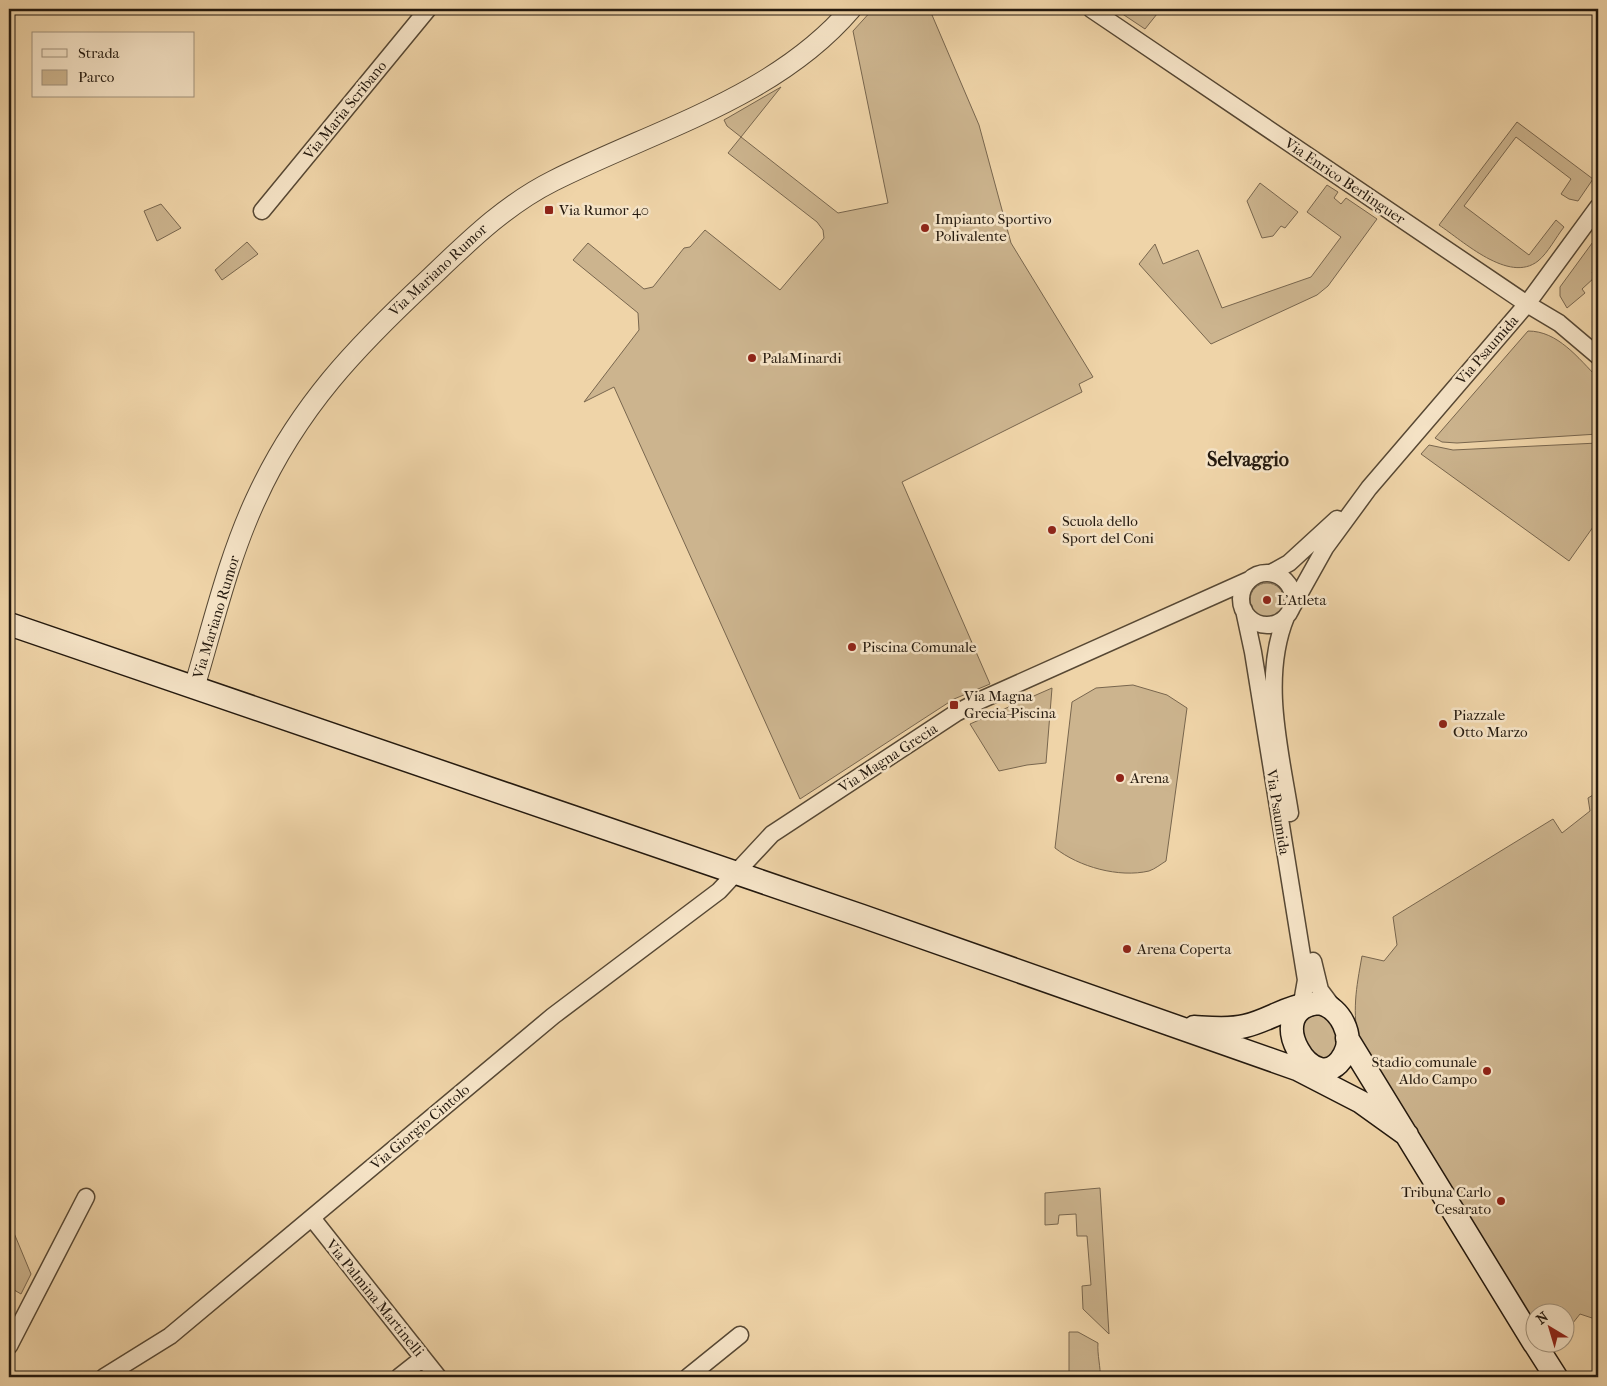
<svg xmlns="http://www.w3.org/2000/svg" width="1607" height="1386" font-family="'IM FELL French Canon',serif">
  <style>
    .green { fill: #ccb48e; stroke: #78664e }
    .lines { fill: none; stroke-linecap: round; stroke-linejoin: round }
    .minor-casing { stroke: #574834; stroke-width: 19 }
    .tertiary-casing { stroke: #574834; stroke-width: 22 }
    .secondary-casing { stroke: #24190e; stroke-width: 25 }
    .minor { stroke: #f5e3c6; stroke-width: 16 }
    .tertiary { stroke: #f5e3c6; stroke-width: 20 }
    .secondary { stroke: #f5e3c6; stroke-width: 22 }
    .poi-dot { fill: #8f2418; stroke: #f5e3c6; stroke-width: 2 }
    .labels { text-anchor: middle; stroke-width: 5; stroke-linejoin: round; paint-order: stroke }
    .street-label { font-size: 15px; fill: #24190e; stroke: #f5e3c6 }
    .poi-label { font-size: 15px; fill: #24190e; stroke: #f5e3c6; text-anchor: start }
    .district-label { font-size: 20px; font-weight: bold; fill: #24190e; stroke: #f5e3c6 }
  </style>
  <rect width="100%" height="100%" fill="#efd4a8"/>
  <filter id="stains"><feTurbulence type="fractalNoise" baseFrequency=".004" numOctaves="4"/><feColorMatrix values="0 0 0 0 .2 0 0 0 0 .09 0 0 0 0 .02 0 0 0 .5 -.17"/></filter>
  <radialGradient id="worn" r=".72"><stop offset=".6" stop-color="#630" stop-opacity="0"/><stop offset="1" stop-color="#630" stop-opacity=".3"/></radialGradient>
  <path class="green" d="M 873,9 L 928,9 L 932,15 L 979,125 L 1011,243 L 1093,377 L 1079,384 L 1082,392 L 902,482 L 990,684 L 954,699 L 800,799 L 614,387 L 584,402 L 639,330 L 638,313 L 573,260 L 588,243 L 644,289 L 653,287 L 684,248 L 690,247 L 705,230 L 780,290 L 824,238 L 823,230 L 817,222 L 728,153 L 741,137 L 727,126 L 724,120 L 781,87 L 741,137 L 838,213 L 888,203 L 853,31 Z
    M 1115,9 L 1161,9 L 1145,29 Z
    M 1517,122 L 1593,179 L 1578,201 L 1569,199 L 1561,194 L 1571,179 L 1516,137 L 1464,206 L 1529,255 L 1556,220 L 1564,227 C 1556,237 1548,253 1538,261 C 1509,284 1463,241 1439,225 Z
    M 1260,183 L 1298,212 L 1285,228 L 1281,226 L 1273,236 L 1262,238 L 1247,201 Z
    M 1327,185 L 1338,192 L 1334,198 L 1341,204 L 1346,198 L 1377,219 L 1328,286 L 1317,295 L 1211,344 L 1139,264 L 1155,244 L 1163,264 L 1198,250 L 1222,308 L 1311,277 L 1341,237 L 1307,212 Z
    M 161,204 L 181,228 L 157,241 L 144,211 Z
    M 1598,235 L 1598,267 L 1592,272 L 1595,277 L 1582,289 L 1585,293 L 1567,308 L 1560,296 L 1560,287 Z
    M 247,242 L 258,254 L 222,280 L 215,270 Z
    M 1528,331 C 1558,331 1578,358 1598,378 L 1598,434 L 1457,443 L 1442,442 L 1435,438 Z
    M 1598,443 L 1598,520 L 1569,561 L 1421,454 L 1429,445 L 1453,450 Z
    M1250 600a17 17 0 1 1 34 0a17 17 0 1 1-34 0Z
    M 1133,685 L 1167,695 L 1187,708 L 1166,861 C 1161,864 1155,869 1149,871 C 1119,878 1079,867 1055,848 L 1072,702 L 1096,688 Z
    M 1052,688 L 1046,763 L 1027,765 L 999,771 L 970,724 Z
    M 1598,792 L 1598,1320 L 1580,1314 L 1565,1333 L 1564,1314 L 1534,1314 L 1534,1325 L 1359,1044 C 1352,1011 1356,989 1362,956 L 1384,961 L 1397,945 L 1393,917 L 1553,819 L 1562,833 L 1590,811 L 1588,798 Z
    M 1321,1012 L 1335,1029 L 1339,1045 L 1323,1062 C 1311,1051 1295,1037 1303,1019 Z
    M 1100,1188 L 1109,1334 L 1083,1309 L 1082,1286 L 1091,1285 L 1087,1236 L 1077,1236 L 1076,1214 L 1059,1215 L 1058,1224 L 1045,1225 L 1045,1193 Z
    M 9,1221 L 31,1274 L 21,1294 L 9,1287 Z
    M 1069,1332 L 1078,1332 L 1098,1343 C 1097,1354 1101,1369 1100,1376 L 1069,1377 Z"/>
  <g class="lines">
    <defs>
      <path id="minor" d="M 1091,9 L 1527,304 L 1559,323 L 1598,356
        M 262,211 L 428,9
        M 1271,573 L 1289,563 L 1337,519
        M1241 599a26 26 0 1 1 52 0a26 26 0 1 1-52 0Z
        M 1292,607 L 1325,548 L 1369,488 L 1527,304 L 1598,207
        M 1244,610 L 1253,652 L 1306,980 L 1303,997 L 1298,1013
        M 1286,617 C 1261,678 1280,750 1290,813
        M 1313,961 L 1320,990 L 1335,1010
        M 312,1218 L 438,1377
        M 9,1346 L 86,1197
        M 104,1377 L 170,1336 L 553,1016 L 719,891 L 772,834 L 956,713 L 981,700 L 1249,580
        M 399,1377 L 423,1358
        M 688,1377 L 740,1335"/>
      <path id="tertiary" d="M 194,688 C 213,625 228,559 256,499 C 298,407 356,347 429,279 C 468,242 505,205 553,181 C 654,130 775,98 851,9"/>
      <path id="secondary" d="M 9,624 L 862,916 L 1297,1069 L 1361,1102 L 1407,1135
        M 1320,1003 C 1340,1008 1355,1036 1344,1055 C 1316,1106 1257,1007 1320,1003 Z
        M 1194,1027 C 1211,1028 1229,1030 1245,1026 C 1267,1021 1286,1007 1308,1004
        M 1347,1038 L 1534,1343
        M 1535,1344 L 1556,1377"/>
    </defs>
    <use href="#minor" class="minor-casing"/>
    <use href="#tertiary" class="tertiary-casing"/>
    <use href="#secondary" class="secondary-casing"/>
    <use href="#minor" class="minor"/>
    <use href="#tertiary" class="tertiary"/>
    <use href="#secondary" class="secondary"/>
  </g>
  <g class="poi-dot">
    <rect x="544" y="205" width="10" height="10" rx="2.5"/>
    <circle cx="925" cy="228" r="5"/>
    <circle cx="752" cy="358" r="5"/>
    <circle cx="1052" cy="530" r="5"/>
    <circle cx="1267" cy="600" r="5"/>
    <circle cx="852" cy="647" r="5"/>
    <rect x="949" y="700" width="10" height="10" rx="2.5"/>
    <circle cx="1443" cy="724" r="5"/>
    <circle cx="1120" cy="778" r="5"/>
    <circle cx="1127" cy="949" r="5"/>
    <circle cx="1487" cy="1071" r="5"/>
    <circle cx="1501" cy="1201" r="5"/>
  </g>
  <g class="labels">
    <g class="street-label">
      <text transform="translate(345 110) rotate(-51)" y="5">Via Maria Scribano</text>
      <text transform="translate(1345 181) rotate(34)" y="5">Via Enrico Berlinguer</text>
      <text transform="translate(438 270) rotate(-43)" y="5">Via Mariano Rumor</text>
      <text transform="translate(1487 350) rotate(-49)" y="5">Via Psaumida</text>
      <text transform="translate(216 617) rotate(-73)" y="5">Via Mariano Rumor</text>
      <text transform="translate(888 758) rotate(-33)" y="5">Via Magna Grecia</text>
      <text transform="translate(1278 812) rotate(81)" y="5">Via Psaumida</text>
      <text transform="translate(420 1127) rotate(-40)" y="5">Via Giorgio Cintolo</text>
      <text transform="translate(375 1298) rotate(51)" y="5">Via Palmina Martinelli</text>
    </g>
    <g class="poi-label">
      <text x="559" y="215">Via Rumor 40</text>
      <text x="935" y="224">Impianto Sportivo<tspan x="935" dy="17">Polivalente</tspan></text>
      <text x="762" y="363">PalaMinardi</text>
      <text x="1062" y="526">Scuola dello<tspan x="1062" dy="17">Sport del Coni</tspan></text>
      <text x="1277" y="605">L'Atleta</text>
      <text x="862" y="652">Piscina Comunale</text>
      <text x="964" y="701">Via Magna<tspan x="964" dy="17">Grecia-Piscina</tspan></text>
      <text x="1453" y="720">Piazzale<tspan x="1453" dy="17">Otto Marzo</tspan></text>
      <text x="1130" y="783">Arena</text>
      <text x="1137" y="954">Arena Coperta</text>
      <text x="1477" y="1067" text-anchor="end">Stadio comunale<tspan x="1477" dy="17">Aldo Campo</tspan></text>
      <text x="1491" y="1197" text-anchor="end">Tribuna Carlo<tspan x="1491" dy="17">Cesarato</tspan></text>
    </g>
    <g class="district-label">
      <text x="1248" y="466">Selvaggio</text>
    </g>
  </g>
  <rect width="1607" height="1386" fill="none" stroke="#efd4a8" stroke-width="30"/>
  <rect x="10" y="10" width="1587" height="1366" fill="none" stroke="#24190e" stroke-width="2.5"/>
  <rect x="15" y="15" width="1577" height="1356" fill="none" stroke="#24190e"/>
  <rect x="32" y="32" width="162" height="65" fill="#f5e3c6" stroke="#a1927c"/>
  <rect x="42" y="49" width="25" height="8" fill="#f5e3c6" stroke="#a1927c"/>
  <text x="78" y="58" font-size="15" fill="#24190e">Strada</text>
  <rect x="42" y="70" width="25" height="15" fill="#ccb48e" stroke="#a1927c"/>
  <text x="78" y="82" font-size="15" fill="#24190e">Parco</text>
  <g transform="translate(1550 1328) rotate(322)"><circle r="24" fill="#f5e3c6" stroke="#a1927c"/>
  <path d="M0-4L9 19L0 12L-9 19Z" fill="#8f2418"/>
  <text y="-8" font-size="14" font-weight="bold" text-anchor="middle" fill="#24190e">N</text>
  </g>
  <rect width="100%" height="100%" filter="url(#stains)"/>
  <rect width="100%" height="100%" fill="url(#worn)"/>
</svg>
